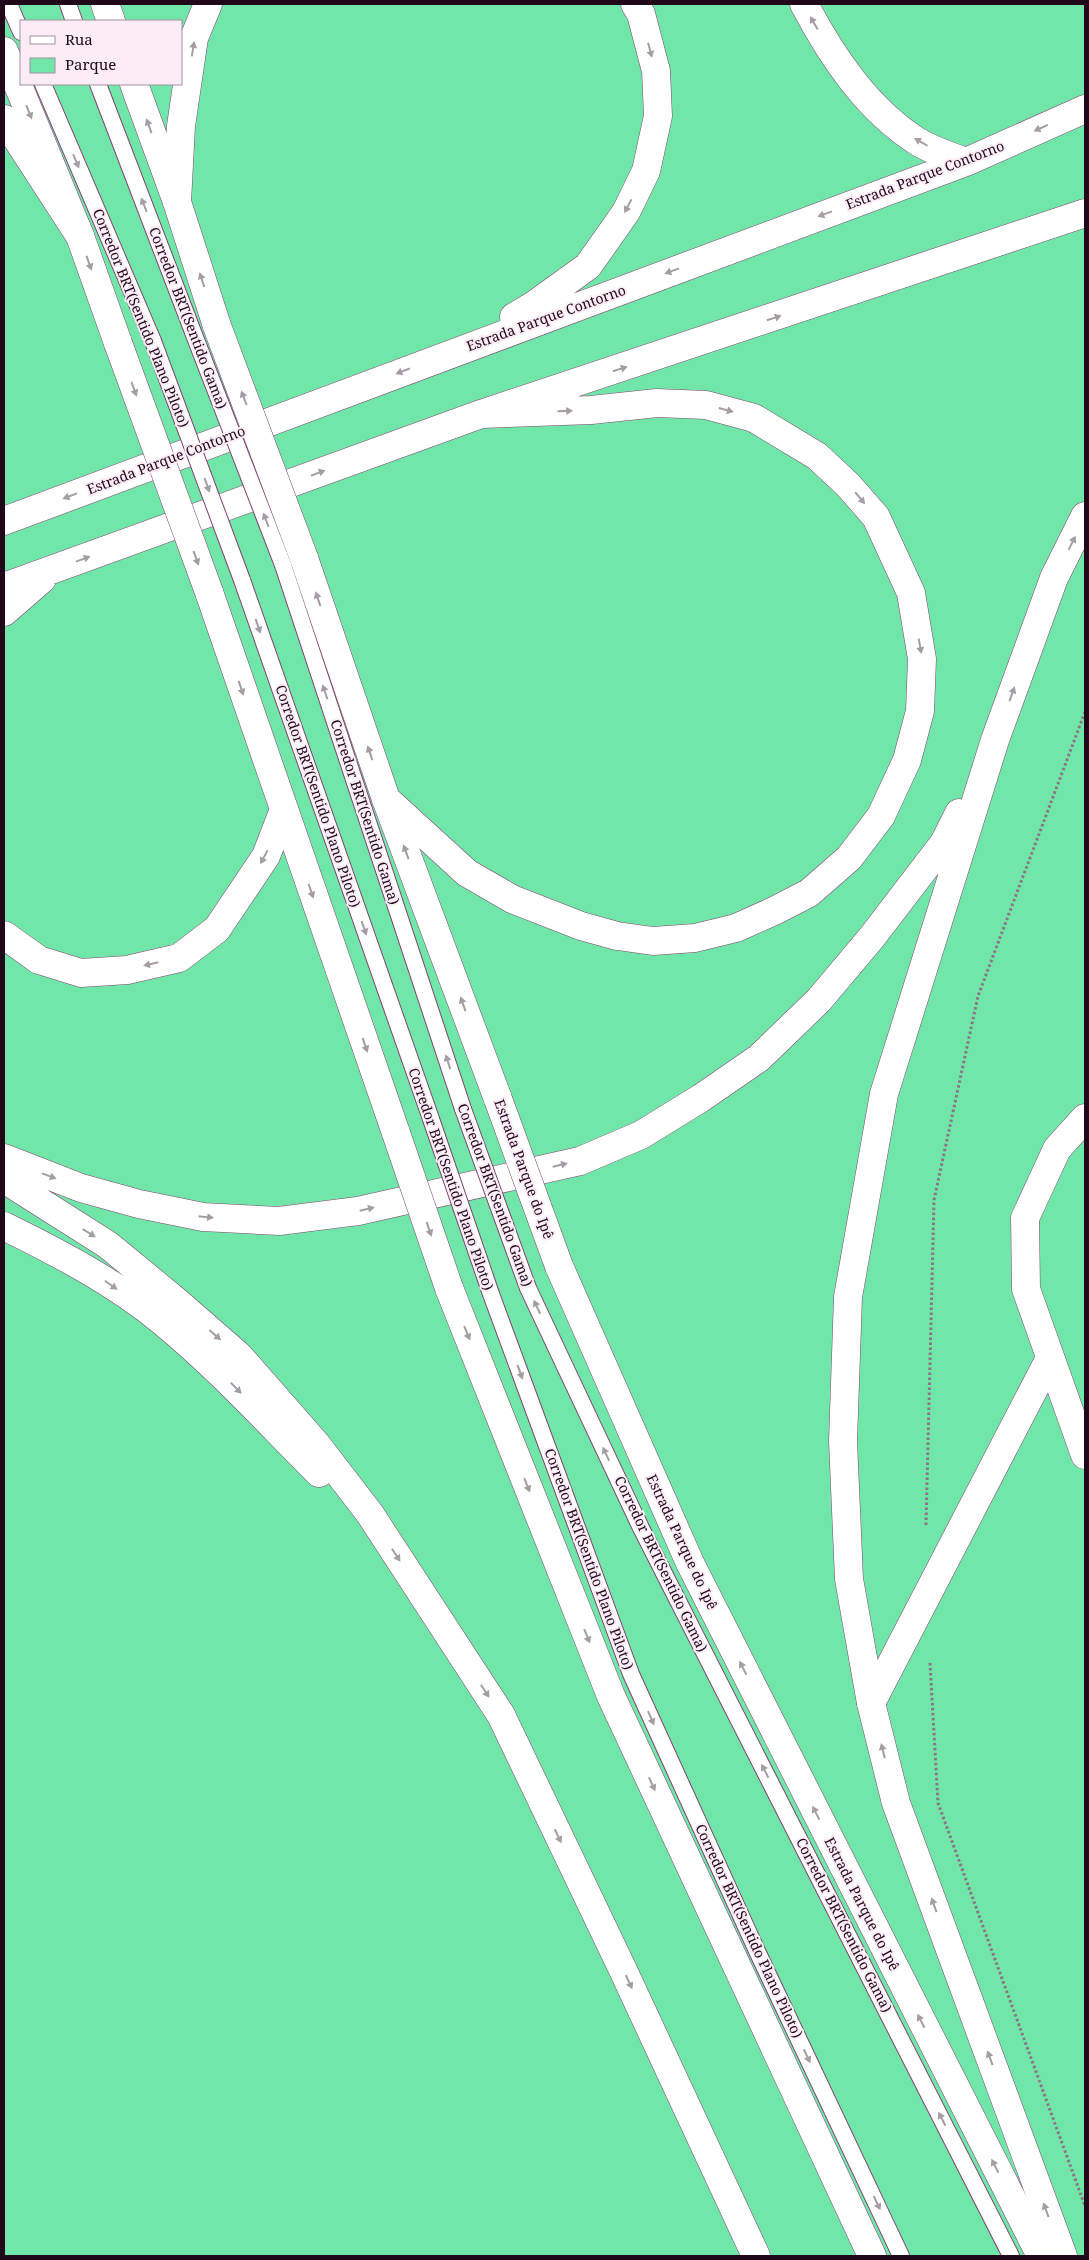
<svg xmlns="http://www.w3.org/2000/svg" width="1089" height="2260" font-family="'Noto Serif',serif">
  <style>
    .green { fill: #70e7a9; fill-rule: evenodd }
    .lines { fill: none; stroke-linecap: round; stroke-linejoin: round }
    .service-casing { stroke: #824270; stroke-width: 18 }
    .minor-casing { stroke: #824270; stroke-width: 29 }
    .primary-casing { stroke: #824270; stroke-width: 29 }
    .trunk-casing { stroke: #824270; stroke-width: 29 }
    .path { stroke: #8e7286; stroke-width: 3; stroke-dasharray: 2.5 2.5; stroke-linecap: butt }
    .service { stroke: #fff; stroke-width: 16 }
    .minor { stroke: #fff; stroke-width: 28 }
    .primary { stroke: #fff; stroke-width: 28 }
    .trunk { stroke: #fff; stroke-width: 28 }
    .service-bridge-casing { stroke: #824270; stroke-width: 18; stroke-linecap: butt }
    .primary-bridge-casing { stroke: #824270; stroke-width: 29; stroke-linecap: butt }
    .service-bridge { stroke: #fff; stroke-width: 16 }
    .primary-bridge { stroke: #fff; stroke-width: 28 }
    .oneway { fill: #a69ca3 }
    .labels { text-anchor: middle; stroke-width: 4; stroke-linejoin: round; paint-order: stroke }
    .street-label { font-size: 14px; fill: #20071a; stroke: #fbecf6 }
  </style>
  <rect width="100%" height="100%" fill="#f8daee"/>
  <path class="green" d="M 4,4 L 1085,4 L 1085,2256 L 4,2256 ZM 21,21 L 181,21 L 181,84 L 21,84 Z"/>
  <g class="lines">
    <defs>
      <path id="service" d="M 9,4 L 21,32
        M 68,4 L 74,21
        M 43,84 L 153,341
        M 98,84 L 193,332
        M 283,565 L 463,1109
        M 242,580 L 431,1119
        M 528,1288 L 641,1528 L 1011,2256
        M 491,1294 L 631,1674 L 757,1951 L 901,2256"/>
      <path id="minor" d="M 1085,1118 L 1057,1149 L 1025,1218 L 1026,1289 L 1085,1455
        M 871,1703 L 1050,1358"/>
      <path id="primary" d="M 105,4 L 111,21
        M 4,51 L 80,236 L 118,343
        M 134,84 L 177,202 L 217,326
        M 304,558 L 386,799 L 498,1099
        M 209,592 L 396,1133
        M 559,1266 L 690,1563 L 1041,2256
        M 449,1288 L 611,1696 L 872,2256"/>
      <path id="trunk" d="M 804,4 C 832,57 868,111 920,143 C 934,151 950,156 966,162
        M 4,119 L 80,236
        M 177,202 L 181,126 L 194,38 L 208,4
        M 514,317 L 534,305 L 588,266 L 626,212 L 646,171 L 658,116 L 656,71 L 641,14 L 635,4
        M 4,521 L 966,162 L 1085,109
        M 4,587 L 481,414 L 1085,213
        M 4,612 L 42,579
        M 386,799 L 467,873 L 512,899 L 581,926 L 617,936 L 653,941 L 695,938 L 736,928 L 774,911 L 809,893 L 849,858 L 881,816 L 907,760 L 920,711 L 922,659 L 911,593 L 876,517 L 848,485 L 817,456 L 754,418 L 706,405 L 657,403 L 591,410 L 481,414
        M 4,935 L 39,960 L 81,973 L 127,970 L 179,958 L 217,929 L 266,856 L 283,812
        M 4,1158 L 81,1188 L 139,1204 L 203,1217 L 279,1221 L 358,1211 L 580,1161 L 641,1135 L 701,1098 L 759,1058 L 819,1000 L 872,937 L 944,843 L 959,813
        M 4,1179 L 108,1245 L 176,1301 L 239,1356 L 317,1445 L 370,1514 L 501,1715 L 623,1970 L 756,2256
        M 4,1226 C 59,1253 116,1283 163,1322 C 219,1368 268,1422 319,1473
        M 1063,2256 L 896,1803 L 871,1703 L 849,1579 L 843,1441 L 848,1297 L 884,1094 L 995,740 L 1054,578 L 1085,516"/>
    </defs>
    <use href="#service" class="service-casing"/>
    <use href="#minor" class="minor-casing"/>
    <use href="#primary" class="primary-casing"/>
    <use href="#trunk" class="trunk-casing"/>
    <path class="path" d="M 926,1525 L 934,1200 L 978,996 L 1085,712
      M 930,1663 L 938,1803 L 1085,2206"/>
    <use href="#service" class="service"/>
    <use href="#minor" class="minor"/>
    <use href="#primary" class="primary"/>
    <use href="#trunk" class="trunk"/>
    <defs>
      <path id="service-bridge" d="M 193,332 L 283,565
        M 153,341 L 242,580
        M 463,1109 L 528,1288
        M 431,1119 L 491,1294"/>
      <path id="primary-bridge" d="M 217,326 L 304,558
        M 118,343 L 209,592
        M 498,1099 L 559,1266
        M 396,1133 L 449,1288"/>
    </defs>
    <use href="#service-bridge" class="service-bridge-casing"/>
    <use href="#primary-bridge" class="primary-bridge-casing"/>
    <use href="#service-bridge" class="service-bridge"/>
    <use href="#primary-bridge" class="primary-bridge"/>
  </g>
  <defs><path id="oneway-solid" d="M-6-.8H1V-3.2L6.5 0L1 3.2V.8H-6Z" transform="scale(1.25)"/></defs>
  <g class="oneway">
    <use href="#oneway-solid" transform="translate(814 23) rotate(-120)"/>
    <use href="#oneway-solid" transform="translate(193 49) rotate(-81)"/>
    <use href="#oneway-solid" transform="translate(650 50) rotate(75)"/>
    <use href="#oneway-solid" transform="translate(29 112) rotate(68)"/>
    <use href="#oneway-solid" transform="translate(149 126) rotate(-110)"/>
    <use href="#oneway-solid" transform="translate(1041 128) rotate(156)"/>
    <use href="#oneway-solid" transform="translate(921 142) rotate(-150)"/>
    <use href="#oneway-solid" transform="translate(76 161) rotate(67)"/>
    <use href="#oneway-solid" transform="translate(144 205) rotate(-111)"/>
    <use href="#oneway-solid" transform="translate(628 206) rotate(117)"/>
    <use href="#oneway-solid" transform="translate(825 214) rotate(160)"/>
    <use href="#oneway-solid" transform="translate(89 263) rotate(70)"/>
    <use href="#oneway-solid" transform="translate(672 271) rotate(160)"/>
    <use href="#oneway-solid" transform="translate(202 280) rotate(-108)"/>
    <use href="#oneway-solid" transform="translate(774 318) rotate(-18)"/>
    <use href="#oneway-solid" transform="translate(620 369) rotate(-18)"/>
    <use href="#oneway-solid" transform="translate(403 371) rotate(159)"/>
    <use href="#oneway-solid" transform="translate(134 389) rotate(70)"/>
    <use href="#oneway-solid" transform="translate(244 398) rotate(-111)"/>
    <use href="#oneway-solid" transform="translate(726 410) rotate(15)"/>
    <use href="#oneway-solid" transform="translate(565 411) rotate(-2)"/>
    <use href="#oneway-solid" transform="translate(318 473) rotate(-20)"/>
    <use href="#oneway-solid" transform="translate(207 485) rotate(70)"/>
    <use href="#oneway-solid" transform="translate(70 496) rotate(159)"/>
    <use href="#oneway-solid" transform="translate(860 498) rotate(50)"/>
    <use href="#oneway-solid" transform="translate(266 520) rotate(-111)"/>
    <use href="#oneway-solid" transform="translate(1072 543) rotate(-63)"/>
    <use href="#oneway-solid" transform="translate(196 558) rotate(70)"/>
    <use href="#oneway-solid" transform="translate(83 559) rotate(-20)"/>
    <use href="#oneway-solid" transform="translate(318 599) rotate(-109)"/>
    <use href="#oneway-solid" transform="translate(258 626) rotate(71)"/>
    <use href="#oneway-solid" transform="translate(920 646) rotate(80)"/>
    <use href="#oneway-solid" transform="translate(241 688) rotate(71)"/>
    <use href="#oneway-solid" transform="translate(325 692) rotate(-108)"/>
    <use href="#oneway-solid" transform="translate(1012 694) rotate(-70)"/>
    <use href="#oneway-solid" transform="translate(370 753) rotate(-109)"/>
    <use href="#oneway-solid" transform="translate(406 852) rotate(-110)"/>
    <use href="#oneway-solid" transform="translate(264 857) rotate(118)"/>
    <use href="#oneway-solid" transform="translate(311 891) rotate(71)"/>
    <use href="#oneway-solid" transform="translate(364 928) rotate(71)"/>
    <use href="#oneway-solid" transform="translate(151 964) rotate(167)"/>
    <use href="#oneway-solid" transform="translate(463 1004) rotate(-110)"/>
    <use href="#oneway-solid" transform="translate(365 1045) rotate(71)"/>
    <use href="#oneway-solid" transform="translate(448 1062) rotate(-108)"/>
    <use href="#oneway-solid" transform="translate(560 1165) rotate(-13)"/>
    <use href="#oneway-solid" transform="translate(49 1176) rotate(20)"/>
    <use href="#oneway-solid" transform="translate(367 1209) rotate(-13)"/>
    <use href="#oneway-solid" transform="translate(206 1217) rotate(6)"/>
    <use href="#oneway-solid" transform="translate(429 1229) rotate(71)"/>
    <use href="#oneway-solid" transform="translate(89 1233) rotate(32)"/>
    <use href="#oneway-solid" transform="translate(111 1285) rotate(35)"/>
    <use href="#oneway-solid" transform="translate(537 1307) rotate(-115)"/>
    <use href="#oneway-solid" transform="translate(467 1333) rotate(68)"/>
    <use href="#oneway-solid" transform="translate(215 1335) rotate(41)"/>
    <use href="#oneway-solid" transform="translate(520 1372) rotate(70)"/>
    <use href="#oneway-solid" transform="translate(236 1388) rotate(46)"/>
    <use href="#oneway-solid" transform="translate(606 1454) rotate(-115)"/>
    <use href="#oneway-solid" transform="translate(527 1485) rotate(68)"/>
    <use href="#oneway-solid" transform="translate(396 1555) rotate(57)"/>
    <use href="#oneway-solid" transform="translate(587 1636) rotate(68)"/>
    <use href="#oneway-solid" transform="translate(743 1668) rotate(-117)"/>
    <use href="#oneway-solid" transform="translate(485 1691) rotate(57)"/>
    <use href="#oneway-solid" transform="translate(651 1718) rotate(66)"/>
    <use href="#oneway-solid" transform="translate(883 1751) rotate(-104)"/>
    <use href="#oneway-solid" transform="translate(765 1771) rotate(-117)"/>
    <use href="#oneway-solid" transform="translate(652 1784) rotate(65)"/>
    <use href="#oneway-solid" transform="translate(816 1813) rotate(-117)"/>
    <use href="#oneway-solid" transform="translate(558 1836) rotate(64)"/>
    <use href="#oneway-solid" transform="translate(934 1905) rotate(-110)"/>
    <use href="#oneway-solid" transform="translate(629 1982) rotate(65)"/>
    <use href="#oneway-solid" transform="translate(921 2021) rotate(-117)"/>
    <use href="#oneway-solid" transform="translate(807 2056) rotate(65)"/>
    <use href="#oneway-solid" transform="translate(990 2058) rotate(-110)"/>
    <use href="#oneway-solid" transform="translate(942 2119) rotate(-117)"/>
    <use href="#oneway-solid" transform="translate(995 2166) rotate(-117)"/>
    <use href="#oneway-solid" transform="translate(877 2203) rotate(65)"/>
    <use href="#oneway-solid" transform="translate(1046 2210) rotate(-110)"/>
  </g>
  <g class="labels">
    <g class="street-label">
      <text transform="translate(925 175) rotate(-21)" y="5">Estrada Parque Contorno</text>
      <text transform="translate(141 318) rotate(68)" y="5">Corredor BRT(Sentido Plano Piloto)</text>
      <text transform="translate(188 318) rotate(69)" y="5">Corredor BRT(Sentido Gama)</text>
      <text transform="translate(546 318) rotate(-20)" y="5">Estrada Parque Contorno</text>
      <text transform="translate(166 460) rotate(-21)" y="5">Estrada Parque Contorno</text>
      <text transform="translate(318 796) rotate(71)" y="5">Corredor BRT(Sentido Plano Piloto)</text>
      <text transform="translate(365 812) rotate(72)" y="5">Corredor BRT(Sentido Gama)</text>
      <text transform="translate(524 1169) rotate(70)" y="5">Estrada Parque do Ipê</text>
      <text transform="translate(451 1179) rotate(71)" y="5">Corredor BRT(Sentido Plano Piloto)</text>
      <text transform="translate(495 1195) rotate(70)" y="5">Corredor BRT(Sentido Gama)</text>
      <text transform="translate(682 1542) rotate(65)" y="5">Estrada Parque do Ipê</text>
      <text transform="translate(589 1559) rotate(70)" y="5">Corredor BRT(Sentido Plano Piloto)</text>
      <text transform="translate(661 1564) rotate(64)" y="5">Corredor BRT(Sentido Gama)</text>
      <text transform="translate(862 1904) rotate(63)" y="5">Estrada Parque do Ipê</text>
      <text transform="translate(844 1925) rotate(63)" y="5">Corredor BRT(Sentido Gama)</text>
      <text transform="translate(749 1931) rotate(65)" y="5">Corredor BRT(Sentido Plano Piloto)</text>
    </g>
  </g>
  <rect width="1089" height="2260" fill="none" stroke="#20071a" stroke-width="10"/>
  <rect x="20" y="20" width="162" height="65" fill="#fbecf6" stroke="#a3909e"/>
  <rect x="30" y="36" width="25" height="8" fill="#ffffff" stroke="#a3909e"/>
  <text x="65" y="45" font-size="15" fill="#20071a">Rua</text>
  <rect x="30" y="58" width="25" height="15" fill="#70e7a9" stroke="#a3909e"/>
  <text x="65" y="70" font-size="15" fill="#20071a">Parque</text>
</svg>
